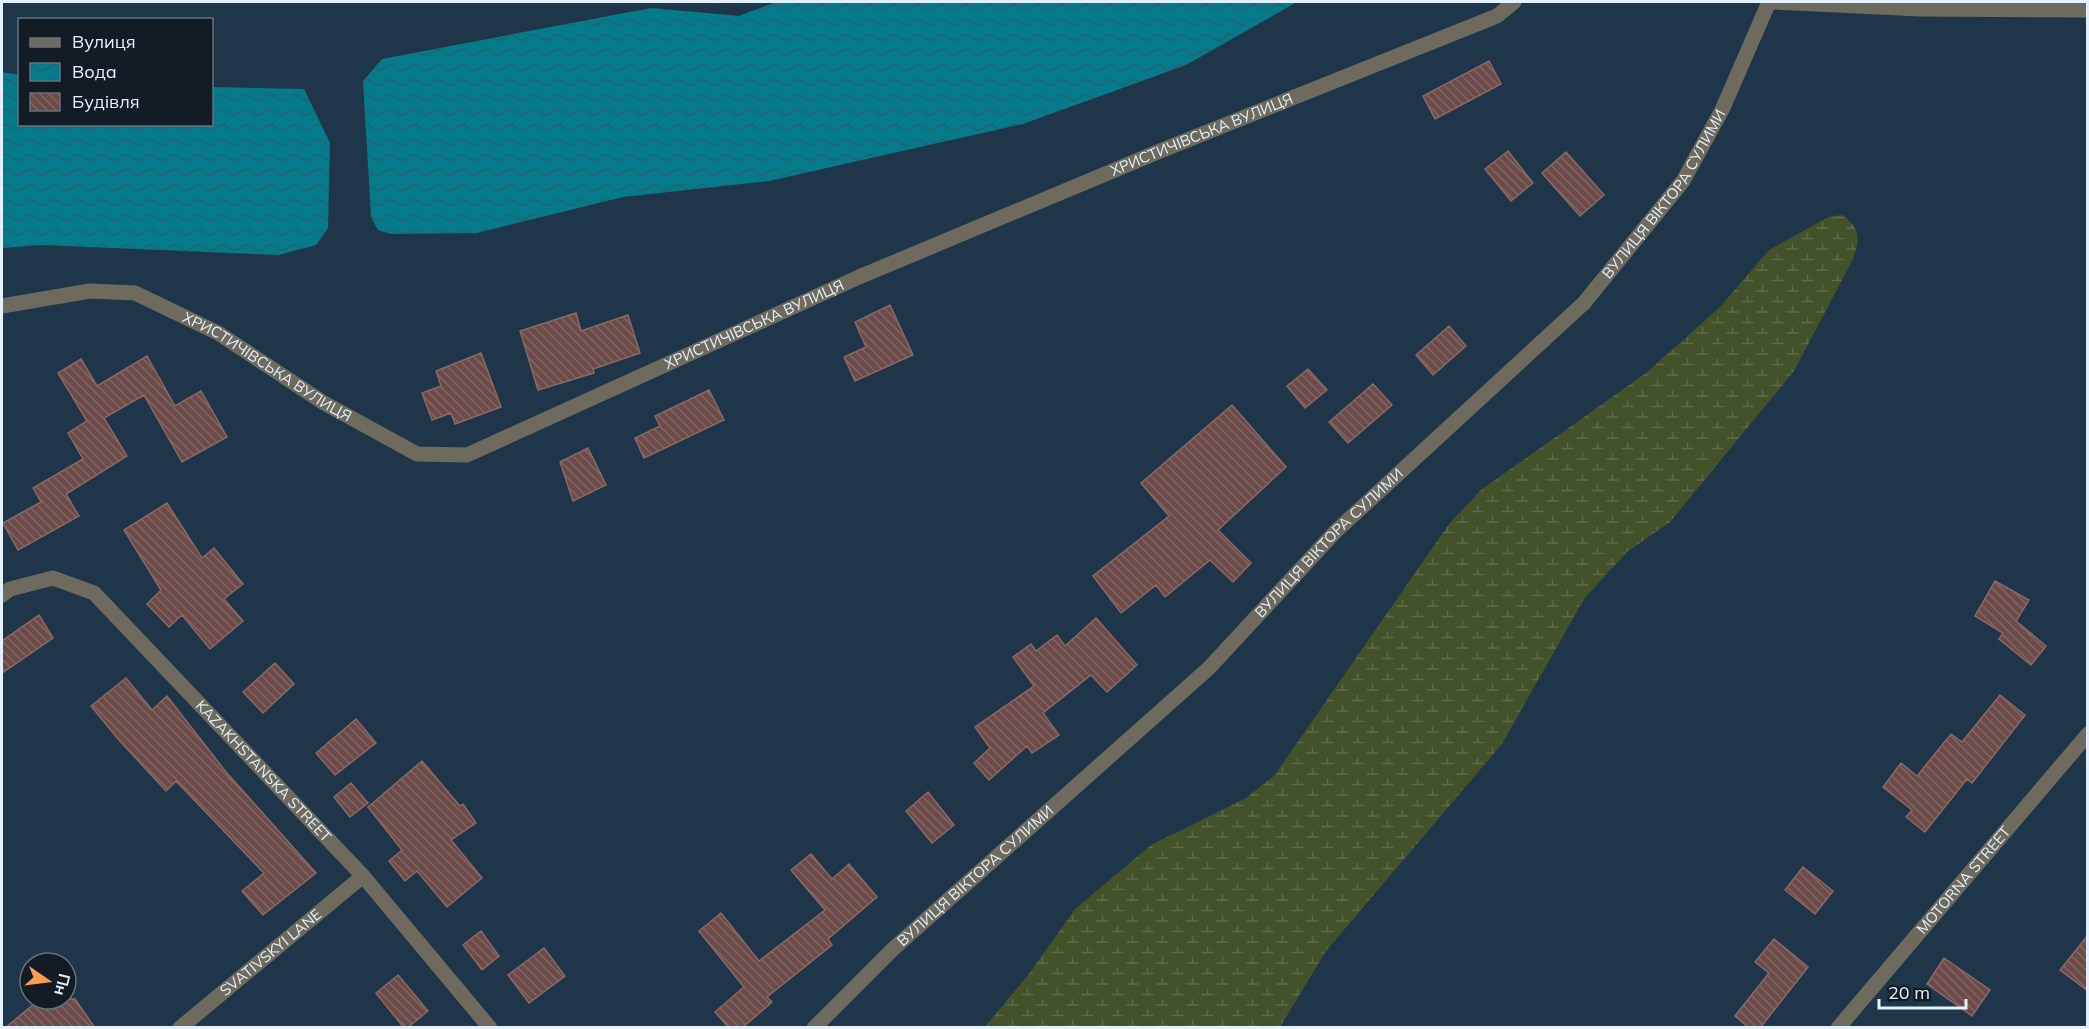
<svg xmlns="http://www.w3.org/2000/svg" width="2089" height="1029" font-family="Mulish,sans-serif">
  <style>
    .wetland { fill: url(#wetland-marsh) }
    .water { fill: url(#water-waves) }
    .building { fill: url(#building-back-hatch); stroke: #8b6865; stroke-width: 1.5 }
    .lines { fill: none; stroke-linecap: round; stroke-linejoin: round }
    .minor { stroke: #6e6b5e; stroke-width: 15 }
    .tertiary { stroke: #6e6b5e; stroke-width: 15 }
    .labels { text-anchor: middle; stroke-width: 4.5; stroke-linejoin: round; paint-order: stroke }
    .street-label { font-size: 15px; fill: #e3f1fe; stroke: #131c25 }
  </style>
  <defs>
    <pattern id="wetland-marsh" width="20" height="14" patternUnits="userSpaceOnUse" patternTransform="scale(1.5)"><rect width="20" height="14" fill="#435229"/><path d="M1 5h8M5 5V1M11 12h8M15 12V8" fill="none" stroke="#5e6b49"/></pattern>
    <pattern id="water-waves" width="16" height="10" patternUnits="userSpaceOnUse" patternTransform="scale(1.5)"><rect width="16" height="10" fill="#057a8a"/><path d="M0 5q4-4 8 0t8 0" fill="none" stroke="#24616b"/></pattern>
    <pattern id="building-back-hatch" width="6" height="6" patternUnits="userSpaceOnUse" patternTransform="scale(1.5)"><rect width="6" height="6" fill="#6b4a48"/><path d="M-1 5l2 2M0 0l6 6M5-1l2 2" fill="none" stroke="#806563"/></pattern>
  </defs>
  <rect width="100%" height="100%" fill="#1f364a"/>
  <path class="wetland" d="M 1843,215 C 1861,230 1860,238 1853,259 L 1794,371 L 1670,522 L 1627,552 L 1584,599 L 1502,744 L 1326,951 L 1280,1027 L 985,1027 L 1028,975 L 1075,909 L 1151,845 L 1246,798 L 1274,776 L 1449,524 L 1481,490 L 1646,373 L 1720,307 L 1769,250 L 1828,217 Z"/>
  <path class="water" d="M 776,2 L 1297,2 L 1186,65 L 1023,124 L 769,181 L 623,197 L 477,233 L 391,234 L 378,230 L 371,217 L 363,81 L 382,59 L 651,8 L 739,16 Z
    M 2,72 L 19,75 L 20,124 L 212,124 L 212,87 L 304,89 L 330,143 L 328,228 L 316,245 L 278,255 L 41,245 L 2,248 Z"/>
  <path class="building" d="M 1489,61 L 1501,84 L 1435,119 L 1423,96 Z
    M 1508,151 L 1533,183 L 1511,201 L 1485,169 Z
    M 1566,152 L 1604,195 L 1580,216 L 1542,173 Z
    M 890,305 L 913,355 L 855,381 L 844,357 L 866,347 L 855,322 Z
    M 576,313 L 581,331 L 628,315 L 640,353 L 593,369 L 594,373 L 538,390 L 520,331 Z
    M 1449,326 L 1466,346 L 1433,375 L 1416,355 Z
    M 481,353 L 501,407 L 455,424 L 451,413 L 432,420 L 422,393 L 441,386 L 436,371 Z
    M 147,356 L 175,406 L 201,391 L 227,437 L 182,462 L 144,395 L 104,418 L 127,456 L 66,494 L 79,516 L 18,550 L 3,523 L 41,502 L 33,488 L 83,459 L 68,433 L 87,421 L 58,373 L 81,359 L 97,386 Z
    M 1308,369 L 1327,390 L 1305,408 L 1287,386 Z
    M 1373,384 L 1392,405 L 1348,443 L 1329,422 Z
    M 709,390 L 724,420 L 644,458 L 635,438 L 660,426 L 655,416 Z
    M 1232,405 L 1286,467 L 1218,530 L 1251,563 L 1233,582 L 1210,560 L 1165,597 L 1156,585 L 1121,613 L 1093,576 L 1169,516 L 1141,483 Z
    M 588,448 L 606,485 L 573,501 L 560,462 Z
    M 167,503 L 202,558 L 214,548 L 243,584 L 224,599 L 243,621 L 210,649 L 182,615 L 169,627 L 147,604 L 161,590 L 124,530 Z
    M 1995,581 L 2029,600 L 2016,621 L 2046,646 L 2031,665 L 1999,639 L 2003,633 L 1975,616 Z
    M 39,615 L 53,638 L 2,673 L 2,641 Z
    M 1096,618 L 1137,665 L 1107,692 L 1091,675 L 1043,713 L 1059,735 L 1032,753 L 1027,746 L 989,780 L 974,763 L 990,748 L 975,727 L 1034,686 L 1013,657 L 1031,644 L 1036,651 L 1057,635 L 1065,646 Z
    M 275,663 L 294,684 L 263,713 L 243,692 Z
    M 126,678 L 152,710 L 167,696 L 226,772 L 316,873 L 263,915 L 242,891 L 264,873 L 176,781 L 166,791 L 119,740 L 91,706 Z
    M 2000,695 L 2025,715 L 1972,783 L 1967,779 L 1925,832 L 1906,817 L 1912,810 L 1883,787 L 1901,763 L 1917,776 L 1951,734 L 1962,742 Z
    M 356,719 L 376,743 L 335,775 L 316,753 Z
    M 422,761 L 460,806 L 463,804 L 476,823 L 451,840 L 482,878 L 447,907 L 417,871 L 405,881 L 389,861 L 402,850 L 368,807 Z
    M 351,783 L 368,803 L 350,817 L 334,797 Z
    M 928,792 L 954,825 L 932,843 L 906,811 Z
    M 811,854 L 832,879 L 849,864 L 877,897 L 828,939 L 832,945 L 767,997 L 772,1002 L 742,1028 L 729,1028 L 715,1012 L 744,987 L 699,931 L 721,913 L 759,961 L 825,910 L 791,870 Z
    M 1803,867 L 1833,891 L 1815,914 L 1785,890 Z
    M 481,931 L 499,956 L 482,970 L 463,945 Z
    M 2088,935 L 2088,991 L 2060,970 Z
    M 1774,939 L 1808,967 L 1760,1028 L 1749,1028 L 1735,1016 L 1769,973 L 1755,962 Z
    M 544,948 L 565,976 L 529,1003 L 508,975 Z
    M 1944,958 L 1990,990 L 1972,1016 L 1927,984 Z
    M 398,975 L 428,1011 L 407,1028 L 404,1028 L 376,993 Z
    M 40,999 L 75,999 L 95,1028 L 5,1028 Z"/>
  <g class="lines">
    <g class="minor">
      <path d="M 1774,2 L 1920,9 L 2088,10"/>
      <path id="s1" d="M 2,306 L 90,291 L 135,293 L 218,333 L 324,403 L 417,454 L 467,455 L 859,277 L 1165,149 L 1497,16 L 1514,2"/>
      <path id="s2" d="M 2,595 L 10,589 L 53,578 L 94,593 L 363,876 L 490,1028"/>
      <path id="s3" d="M 180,1028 L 363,876"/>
      <path id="s4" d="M 814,1028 L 893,949 L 1209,668 L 1335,532 L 1584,303 L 1683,181 L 1722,110 L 1769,2"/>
    </g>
    <path class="tertiary" id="s5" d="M 1838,1028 L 2088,734"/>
  </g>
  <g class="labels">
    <g class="street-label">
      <text dy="5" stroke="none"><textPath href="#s1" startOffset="1311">ХРИСТИЧІВСЬКА ВУЛИЦЯ</textPath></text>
      <text dy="5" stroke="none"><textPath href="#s4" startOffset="1194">ВУЛИЦЯ ВІКТОРА СУЛИМИ</textPath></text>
      <text dy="5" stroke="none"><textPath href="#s1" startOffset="825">ХРИСТИЧІВСЬКА ВУЛИЦЯ</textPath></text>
      <text dy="5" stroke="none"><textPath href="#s1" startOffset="286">ХРИСТИЧІВСЬКА ВУЛИЦЯ</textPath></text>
      <text dy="5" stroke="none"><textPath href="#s4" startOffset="708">ВУЛИЦЯ ВІКТОРА СУЛИМИ</textPath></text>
      <text dy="5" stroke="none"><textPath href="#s2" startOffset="344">KAZAKHSTANSKA STREET</textPath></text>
      <text dy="5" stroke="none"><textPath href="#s4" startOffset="222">ВУЛИЦЯ ВІКТОРА СУЛИМИ</textPath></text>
      <text dy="5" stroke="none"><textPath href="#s5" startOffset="194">MOTORNA STREET</textPath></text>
      <text dy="5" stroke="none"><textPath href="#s3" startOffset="118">SVATIVSKYI LANE</textPath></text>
    </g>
  </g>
  <rect width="2089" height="1029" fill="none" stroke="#e3f1fe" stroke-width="6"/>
  <rect x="18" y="18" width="195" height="108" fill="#131c25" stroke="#66717c" stroke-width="1.5"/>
  <rect x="30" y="38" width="30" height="9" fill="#6e6b5e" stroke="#66717c" stroke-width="1.5"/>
  <text x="72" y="48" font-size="18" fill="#e3f1fe">Вулиця</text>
  <rect x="30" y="63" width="30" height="18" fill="url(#water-waves)" stroke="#66717c" stroke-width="1.5"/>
  <text x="72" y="78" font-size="18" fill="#e3f1fe">Вода</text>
  <rect x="30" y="93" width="30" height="18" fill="url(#building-back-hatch)" stroke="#66717c" stroke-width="1.5"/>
  <text x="72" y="108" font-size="18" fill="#e3f1fe">Будівля</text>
  <g transform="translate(48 981) rotate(104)"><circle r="28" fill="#131c25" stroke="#66717c" stroke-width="1.5"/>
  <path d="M0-4.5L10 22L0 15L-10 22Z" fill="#fb9e51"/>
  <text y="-9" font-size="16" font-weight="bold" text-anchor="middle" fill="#e3f1fe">Пн</text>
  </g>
  <path d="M1879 999v9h87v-9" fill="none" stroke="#e3f1fe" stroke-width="3"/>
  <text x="1888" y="999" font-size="18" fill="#e3f1fe" stroke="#131c25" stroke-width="4.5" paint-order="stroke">20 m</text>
</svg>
